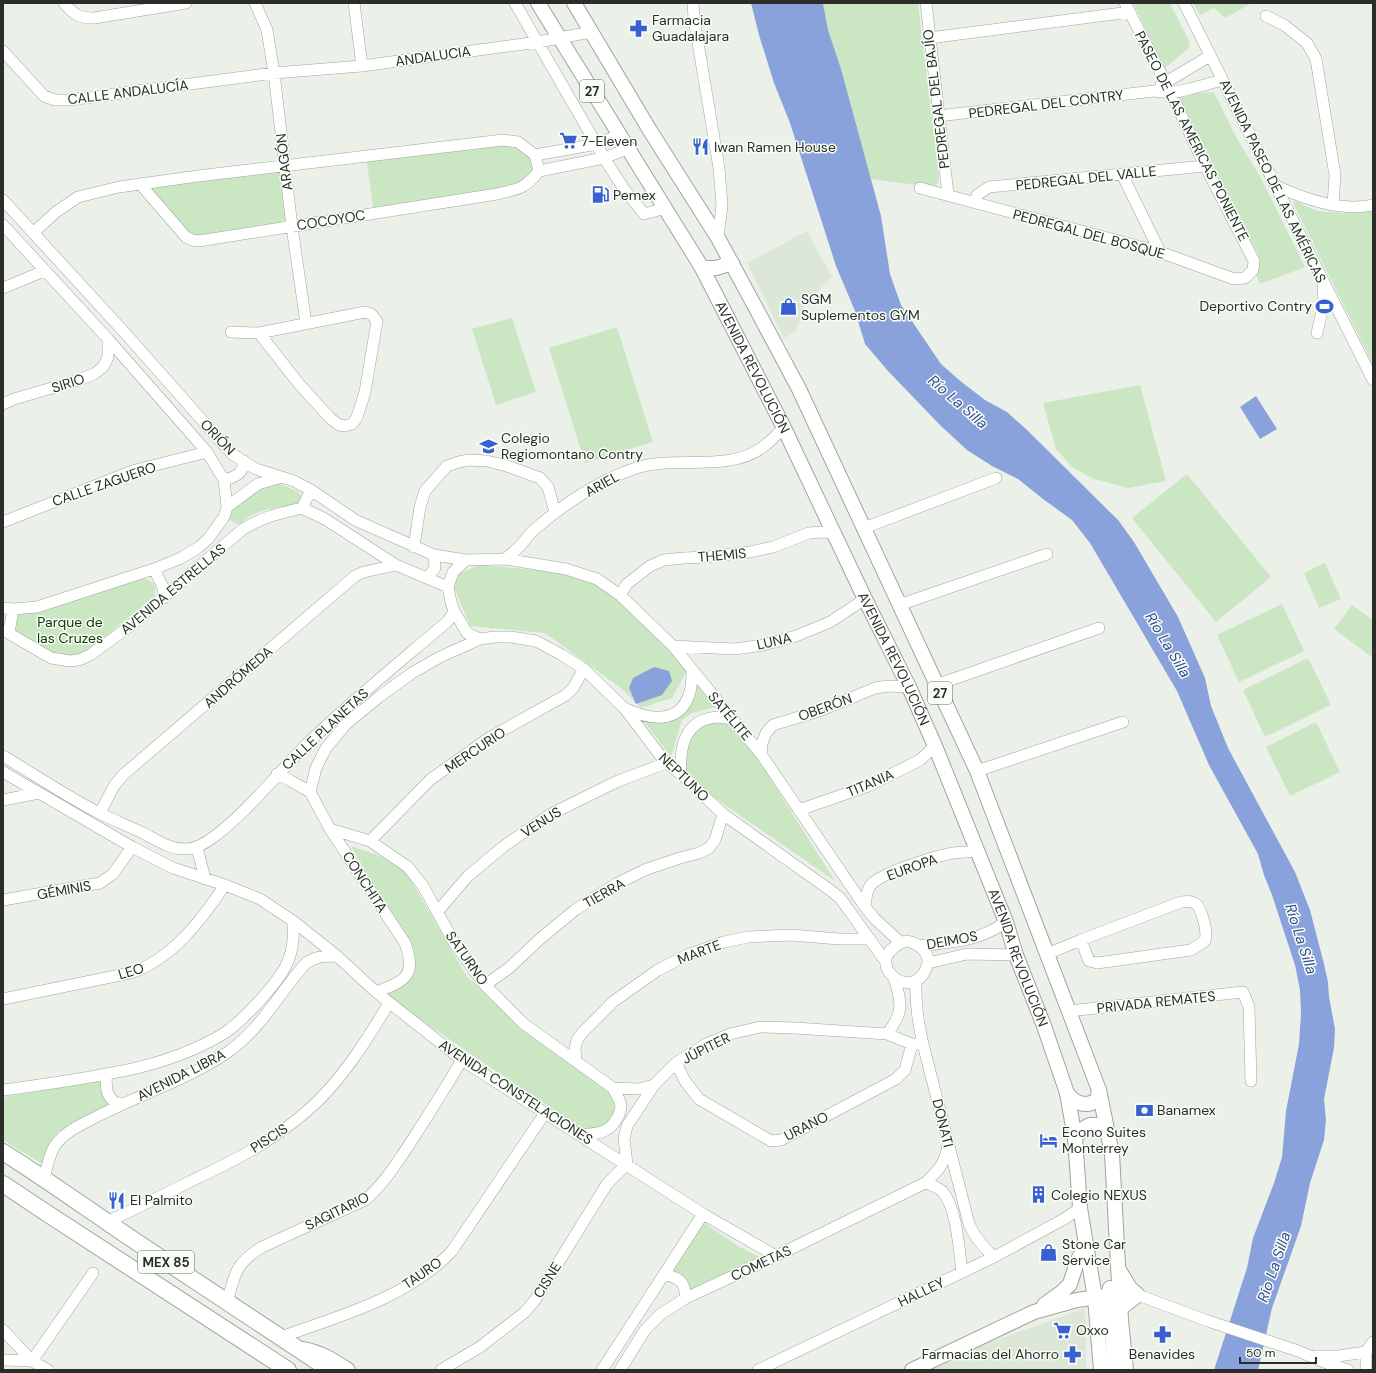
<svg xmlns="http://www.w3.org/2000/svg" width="1376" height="1373" font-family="'DM Sans',sans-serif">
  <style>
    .built { fill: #dce7d8 }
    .green { fill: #cbe6c3 }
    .water { fill: #8aa2dc }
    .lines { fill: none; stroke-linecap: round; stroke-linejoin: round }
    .minor-casing { stroke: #9fa59d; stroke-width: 12 }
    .major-casing { stroke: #9fa59d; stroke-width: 16 }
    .highway-casing { stroke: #9fa59d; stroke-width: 18 }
    .minor { stroke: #fff; stroke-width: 11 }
    .major { stroke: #fff; stroke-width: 14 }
    .highway { stroke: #fff; stroke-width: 16 }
    .labels { text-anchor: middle; stroke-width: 3; stroke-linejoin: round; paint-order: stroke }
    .shield { fill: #f8fef6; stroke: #686c67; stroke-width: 1 }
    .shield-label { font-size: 13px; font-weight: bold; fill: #2a2d2a }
    .poi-label { font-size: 14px; fill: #2a2d2a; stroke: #f8fef6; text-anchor: start }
    .street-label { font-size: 14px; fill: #2a2d2a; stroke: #f8fef6 }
    .park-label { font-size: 14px; fill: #0d3600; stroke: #f8fef6 }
    .water-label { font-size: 15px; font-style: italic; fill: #354f95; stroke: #f8fef6 }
  </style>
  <rect width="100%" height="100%" fill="#ebf1e9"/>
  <path class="built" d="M 807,231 L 832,277 L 805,304 L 796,331 L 784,338 L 747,263 Z
    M 1085,1308 L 1086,1370 L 928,1370 L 975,1348 Z"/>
  <path class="green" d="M 823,3 L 918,3 L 939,178 L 938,183 L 933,187 L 871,179 L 828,30 Z
    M 1133,3 L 1170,3 L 1190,43 L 1188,49 L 1165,68 Z
    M 1193,3 L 1252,3 L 1225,18 L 1214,8 L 1200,15 Z
    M 1214,92 L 1237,139 L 1260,176 L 1305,267 L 1260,284 L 1255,272 L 1259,262 L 1258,254 L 1177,95 Z
    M 503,140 L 526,148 L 539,171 L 531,182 L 374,214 L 366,156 Z
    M 284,166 L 292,227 L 192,240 L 140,184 Z
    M 1295,201 L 1317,211 L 1346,213 L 1373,208 L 1373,364 L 1293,203 Z
    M 512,318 L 536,392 L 496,405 L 472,329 Z
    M 617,327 L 653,442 L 585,463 L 549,348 Z
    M 1140,385 L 1166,481 L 1128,488 L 1094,479 L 1073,468 L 1056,449 L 1043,403 Z
    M 1187,474 L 1271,577 L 1216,622 L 1132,518 Z
    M 276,484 L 283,485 L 299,492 L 302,500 L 298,505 C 278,507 255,509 240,524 C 231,523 227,519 228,510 L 256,488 Z
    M 1325,563 L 1341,599 L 1319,608 L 1304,573 Z
    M 479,565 L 580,574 L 611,592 L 689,667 L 672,698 L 641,708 L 622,689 L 545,633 L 470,626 L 454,587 L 460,573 Z
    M 143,578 C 153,581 158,585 154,596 L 86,653 L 77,658 L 59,656 L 15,632 L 15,615 Z
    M 1282,604 L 1304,651 L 1239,682 L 1217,635 Z
    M 1352,605 L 1373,620 L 1373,658 L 1334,629 Z
    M 1308,658 L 1331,705 L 1265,737 L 1243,690 Z
    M 690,675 L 716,707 L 692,713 L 682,720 L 671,757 L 640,716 L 656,716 L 678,706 Z
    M 730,720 L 756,756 L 835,881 L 676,771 L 689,727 Z
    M 1316,722 L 1340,772 L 1290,796 L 1266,747 Z
    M 351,846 L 389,859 L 405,870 L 467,977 L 609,1093 C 619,1109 614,1115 605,1129 L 586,1132 L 381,993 L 413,973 L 415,967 L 413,954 Z
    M 102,1081 L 114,1104 L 58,1132 L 51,1140 L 48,1148 L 44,1165 L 3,1140 L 3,1097 Z
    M 704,1223 L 738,1246 L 760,1257 L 691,1289 L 685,1280 L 670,1271 Z"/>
  <path class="water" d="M 751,3 L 823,3 L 828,30 L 841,69 L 881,216 L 890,274 L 901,305 L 941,364 L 959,380 L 985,400 L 1007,412 L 1027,430 L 1118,520 L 1134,542 L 1178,617 L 1205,678 L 1211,706 L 1228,748 L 1295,872 L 1310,910 L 1324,964 L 1328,982 L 1329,997 L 1335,1029 L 1334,1048 L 1324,1099 L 1326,1120 L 1324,1140 L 1310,1183 L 1301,1226 L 1272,1308 L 1258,1370 L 1214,1370 L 1247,1268 L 1253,1238 L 1274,1183 L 1282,1157 L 1286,1111 L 1299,1044 L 1301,1014 L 1300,990 L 1295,965 L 1272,895 L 1264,875 L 1258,854 L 1209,765 L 1177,691 L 1090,543 L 1072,520 L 1043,499 L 1018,479 L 992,466 L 967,450 L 941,426 L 888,371 L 865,344 L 855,311 L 836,266 L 790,123 L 774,83 L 759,35 Z
    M 1256,396 L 1277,429 L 1260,439 L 1240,407 Z
    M 654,667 L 669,671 L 672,681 L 662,695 L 636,704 L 629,688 L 633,678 Z"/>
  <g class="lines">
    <defs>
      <path id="minor" d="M 64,3 C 74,15 79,18 94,18 L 186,3
        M 255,3 L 267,30 L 274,73 L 292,227 L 306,323
        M 354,3 L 362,66
        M 515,3 L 606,161 L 624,189 L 644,214 L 666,208
        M 693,3 L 694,19 L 719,168 L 722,205 L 718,238
        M 926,3 L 948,194
        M 1184,3 L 1373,380
        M 1266,16 L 1284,25 L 1307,43 L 1316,59 L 1335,175 L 1333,205
        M 929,38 L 1130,12
        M 3,51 L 44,96 L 55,100 L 69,100 L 274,73 L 362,66 L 538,42 L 591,32
        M 1161,85 L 1210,56
        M 938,116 L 1154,91 L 1171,93 L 1190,89 L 1222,80
        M 535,155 L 597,144 L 619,135
        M 539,171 L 604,158 L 627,149
        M 1122,174 L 1160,252
        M 1276,186 C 1305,199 1341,212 1373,205
        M 920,188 L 1160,252 L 1234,279 L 1245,278 L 1253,270 L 1254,261 L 1205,166 L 1171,93 L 1125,3
        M 3,200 L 125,333 L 232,454 L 256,469 L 294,481 L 311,490 L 355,520 L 434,555 L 466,560 L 505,559 L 566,569 L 597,579 L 620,595 L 673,646 L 761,754 L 865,907 L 875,919 L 901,943
        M 975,203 L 977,195 L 989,187 L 1205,166
        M 3,225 L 108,339 L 207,452 L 224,480 L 227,507 L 224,517 L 208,539 L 199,547 L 181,558 L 154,569 L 37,607 L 13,609 L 3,608
        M 33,233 L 56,212 L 78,197 L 119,187 L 198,176 L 503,140 L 518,142 L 535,155 L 539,171 C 525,189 518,189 497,194 L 199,241 L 192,240 L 186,237 L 140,184
        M 3,288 L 44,271
        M 231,332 L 259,333 L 365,312 L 371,314 L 377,321 L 365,392 L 359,411 L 356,419 L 352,424 L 345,426 L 339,425 L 330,418 L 299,384 L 259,333
        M 1317,333 L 1324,303 L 1323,285
        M 3,404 L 14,399 L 76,381 L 94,374 L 103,367 L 108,357 L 108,339
        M 224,480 C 235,477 243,474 244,461
        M 227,507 L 258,484 L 282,477
        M 302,508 L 325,519 L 396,565 L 448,587
        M 302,508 L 311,490
        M 3,522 L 132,471 L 207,452
        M 864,528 L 996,478
        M 414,547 L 420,507 L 425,491 L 447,466 L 459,462 L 469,460 L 487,461 L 507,466 L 540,478 L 548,487 L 555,512
        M 505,559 C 510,555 515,551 519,547 C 525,541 529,534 535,529 C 564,504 600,480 636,468 C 676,455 728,473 763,447 C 771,441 777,434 784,428
        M 466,560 L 453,572 L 448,587 L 451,602 L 454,611 L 467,633 L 480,639 L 495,637 L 511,637 L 536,641 L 562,655 L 584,669 L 625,709 L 666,763 L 681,774 L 723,814 L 830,890 L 840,898 L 886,962
        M 154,569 L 163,587 L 164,598
        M 428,577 L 435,568 L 434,555
        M 620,595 L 627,584 L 650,566 L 664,560 L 684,558 L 704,557 L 750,552 L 773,547 L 809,533 L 821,532 L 834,533
        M 899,605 L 1047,554
        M 3,630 L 51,658 L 70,661 L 79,660 L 90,655 L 126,629 L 243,529 C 265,516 278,514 302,508
        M 9,633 L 13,609
        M 673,646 L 735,649 L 763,645 L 796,636 L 830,622 L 865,599
        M 936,685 L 1099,628
        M 626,709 C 648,719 679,725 689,695 C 692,687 692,679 692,671
        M 761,754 L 762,743 L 766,733 L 773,725 L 822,710 L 875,688 L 888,686 L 909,687
        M 3,756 C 35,775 66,796 99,813 C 113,820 128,826 143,833 C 157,840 169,849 185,849 C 196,849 206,843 215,836 C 249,810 276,775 307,744 C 351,701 400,662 448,621 L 454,611
        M 977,771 L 1123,722
        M 3,772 L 132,847 L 173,868 L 225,885 L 260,899 L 293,921 L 337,956 L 376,992 L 462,1060 L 703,1214 L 776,1256
        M 277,774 L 291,781 L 310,792 L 330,829 L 405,943 C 417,976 405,981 376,992
        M 681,774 C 679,747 685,719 718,717 C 722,717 728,719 733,719
        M 310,792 L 316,768 L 326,748 L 346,724 L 379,697 L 412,673 L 440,657 L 480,639
        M 3,800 L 39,793
        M 799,810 L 868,786 L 920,760 L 935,746
        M 100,813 L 114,786 L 123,775 L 355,576 L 364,572 L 396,565
        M 330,829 L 370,841 L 408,867 L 423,886 L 455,944 L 485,985 L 524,1024 L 613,1088 C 615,1093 619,1098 620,1102 C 622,1107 620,1114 617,1118 C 609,1134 597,1133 582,1135
        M 370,841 L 431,779 L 489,738 L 566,695 L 573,688 L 584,669
        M 197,847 L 205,879
        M 3,900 L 100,883 L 113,874 L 132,847
        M 865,907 C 866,899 866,892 870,886 C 879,873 937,856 953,853 C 961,852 970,852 978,851
        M 438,911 L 468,876 L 504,846 L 551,814 L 618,781 L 666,763
        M 906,941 C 917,942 932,954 927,966 C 913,1008 856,959 906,941 Z
        M 919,946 C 953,942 977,942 1006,922
        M 1047,954 L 1081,940 L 1181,902 C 1199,899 1200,908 1204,922 C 1206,929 1207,934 1205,941 L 1191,950 L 1097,963 L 1089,961 L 1081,940
        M 928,963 L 967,954 L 1016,955
        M 916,980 C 915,1003 918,1023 923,1044 L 969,1224 C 975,1238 983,1247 994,1257
        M 485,985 L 509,968 L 541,938 L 575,910 L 616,884 L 647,869 L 680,858 L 699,853 L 709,848 L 715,840 L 723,814
        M 3,999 L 130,973 C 172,960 202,919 225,885
        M 1069,1011 L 1243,992 L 1249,1007 L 1251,1081
        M 887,1034 C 904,1012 902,1004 894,978
        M 576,1061 L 575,1049 L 577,1040 L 582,1033 L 614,1001 L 658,970 L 687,955 L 724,942 L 748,937 L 791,935 L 839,939 L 870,939
        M 676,1063 L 685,1081 L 699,1099 L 771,1141 L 781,1140 L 896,1079 L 905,1070 L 912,1044
        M 106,1074 C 107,1087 104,1094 116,1103 L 123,1103
        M 613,1088 L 639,1089 L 654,1085
        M 3,1090 C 28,1087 53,1083 78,1079 C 120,1072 156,1066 196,1048 C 207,1043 220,1037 230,1029 C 242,1020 253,1008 263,997 C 285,972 296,956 293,921
        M 44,1178 C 47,1168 49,1156 54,1147 C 64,1131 83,1124 98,1116 C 141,1094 189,1079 228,1052 C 261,1029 280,992 306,963 C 317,956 324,956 337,956
        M 925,1183 C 932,1185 937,1187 942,1191 C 957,1207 959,1250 962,1272
        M 107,1222 C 135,1209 163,1195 191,1181 C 232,1162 273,1141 307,1111 C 340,1083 367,1040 389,1003
        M 665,1274 C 681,1279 684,1281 686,1298
        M 1130,1295 L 1138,1295 L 1208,1321 L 1298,1351 L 1324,1362 L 1348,1370
        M 227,1303 C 235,1273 235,1264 262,1247 L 365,1200 C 383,1185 394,1167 407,1148 C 426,1119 444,1090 462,1060
        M 3,1330 L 32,1361
        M 281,1337 C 340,1316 407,1298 452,1251 L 545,1113
        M 1315,1356 L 1338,1356 L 1366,1352
        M 3,1360 L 32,1361 L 48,1370
        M 32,1361 L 93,1273
        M 441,1370 L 480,1347 L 525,1312 L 535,1300 L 607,1184 L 627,1164 L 624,1139 L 627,1126 L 654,1085 L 676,1063 L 706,1044 L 730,1034 L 760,1027 L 795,1028 L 887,1034 L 912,1044 L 923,1044
        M 602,1370 L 703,1214
        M 620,1370 L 645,1330 L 661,1314 L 686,1298 L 776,1256 L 925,1183 C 938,1171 945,1164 948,1145
        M 758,1370 L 994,1257 L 1064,1219 L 1080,1208
        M 1366,1370 L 1366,1352 L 1373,1342"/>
      <g id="major">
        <path id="s1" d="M 538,3 L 702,268 L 784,428 L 865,599 L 909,687 L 935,746 L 1006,922 L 1016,955 L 1044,1026 L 1067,1093 L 1075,1138 L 1080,1208 L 1095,1298 L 1101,1370"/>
        <path d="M 574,3 L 649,129 L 718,238 L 752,301 L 799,389 L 977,771 L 1099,1090 L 1112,1154 L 1121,1320 L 1126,1370"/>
        <path d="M 702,268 L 716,268 L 732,263"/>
        <path d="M 1067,1093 C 1074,1103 1086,1108 1097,1100 L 1099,1090"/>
        <path d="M 1075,1138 C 1079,1132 1087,1123 1096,1125 C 1100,1127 1105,1132 1109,1135"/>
        <path d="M 1110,1288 C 1105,1301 1109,1315 1111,1328 C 1114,1342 1113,1356 1114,1370"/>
        <path d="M 1044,1305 L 1062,1292 L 1070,1284 L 1077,1262 L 1086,1244"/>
        <path d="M 1118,1314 L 1121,1308 L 1138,1295 L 1130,1288 L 1119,1270"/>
        <path d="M 302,1349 C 320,1352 333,1360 348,1370"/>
        <path d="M 912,1370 L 1034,1312 L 1077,1300 L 1120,1294"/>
      </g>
      <path id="highway" d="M 3,1152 C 49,1181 93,1213 138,1243 C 202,1286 266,1328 330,1370
        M 3,1184 L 45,1212 L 288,1370"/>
    </defs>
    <use href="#minor" class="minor-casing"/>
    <use href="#major" class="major-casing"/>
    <use href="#highway" class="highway-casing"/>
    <use href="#minor" class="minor"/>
    <use href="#major" class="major"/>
    <use href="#highway" class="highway"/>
  </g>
  <defs>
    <symbol id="pharmacy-bare" viewBox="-9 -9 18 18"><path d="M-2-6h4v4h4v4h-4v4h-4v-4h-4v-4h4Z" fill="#3a5fd1" stroke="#f8fef6" stroke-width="2.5" paint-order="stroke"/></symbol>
    <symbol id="supermarket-bare" viewBox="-9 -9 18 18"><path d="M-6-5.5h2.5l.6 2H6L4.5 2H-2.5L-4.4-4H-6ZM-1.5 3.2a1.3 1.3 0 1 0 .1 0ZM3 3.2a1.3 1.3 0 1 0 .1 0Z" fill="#3a5fd1" stroke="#f8fef6" stroke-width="2.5" paint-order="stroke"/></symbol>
    <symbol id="restaurant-bare" viewBox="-9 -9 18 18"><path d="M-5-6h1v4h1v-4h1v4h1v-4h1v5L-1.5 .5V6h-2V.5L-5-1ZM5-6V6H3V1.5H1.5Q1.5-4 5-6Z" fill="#3a5fd1" stroke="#f8fef6" stroke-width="2.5" paint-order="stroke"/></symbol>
    <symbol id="fuel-bare" viewBox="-9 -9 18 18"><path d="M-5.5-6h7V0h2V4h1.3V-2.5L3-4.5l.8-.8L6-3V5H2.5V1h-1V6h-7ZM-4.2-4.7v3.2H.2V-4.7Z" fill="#3a5fd1" stroke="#f8fef6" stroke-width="2.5" paint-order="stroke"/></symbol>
    <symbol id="stadium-bare" viewBox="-9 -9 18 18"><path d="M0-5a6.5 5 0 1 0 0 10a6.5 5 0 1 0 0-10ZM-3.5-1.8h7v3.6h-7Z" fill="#3a5fd1" stroke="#f8fef6" stroke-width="2.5" paint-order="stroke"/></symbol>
    <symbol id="shop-bare" viewBox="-9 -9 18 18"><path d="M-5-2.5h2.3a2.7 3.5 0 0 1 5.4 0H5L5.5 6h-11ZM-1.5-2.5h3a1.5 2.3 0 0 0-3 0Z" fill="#3a5fd1" stroke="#f8fef6" stroke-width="2.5" paint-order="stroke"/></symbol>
    <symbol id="school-bare" viewBox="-9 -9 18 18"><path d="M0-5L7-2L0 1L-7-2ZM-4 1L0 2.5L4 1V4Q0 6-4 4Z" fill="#3a5fd1" stroke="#f8fef6" stroke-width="2.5" paint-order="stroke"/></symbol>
    <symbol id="bank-bare" viewBox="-9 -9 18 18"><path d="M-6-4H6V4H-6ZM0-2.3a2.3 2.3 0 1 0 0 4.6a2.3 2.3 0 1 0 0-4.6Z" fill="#3a5fd1" stroke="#f8fef6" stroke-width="2.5" paint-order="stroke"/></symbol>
    <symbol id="hotel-bare" viewBox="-9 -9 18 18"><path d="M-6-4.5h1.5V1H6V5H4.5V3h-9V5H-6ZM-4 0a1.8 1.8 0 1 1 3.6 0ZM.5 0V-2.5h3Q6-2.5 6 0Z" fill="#3a5fd1" stroke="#f8fef6" stroke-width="2.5" paint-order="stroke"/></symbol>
    <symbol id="building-bare" viewBox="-9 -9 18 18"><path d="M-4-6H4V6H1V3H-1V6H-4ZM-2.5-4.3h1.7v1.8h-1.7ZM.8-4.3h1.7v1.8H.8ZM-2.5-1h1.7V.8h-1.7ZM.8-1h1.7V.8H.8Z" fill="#3a5fd1" stroke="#f8fef6" stroke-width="2.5" paint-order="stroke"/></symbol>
  </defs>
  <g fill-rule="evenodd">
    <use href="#pharmacy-bare" x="626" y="16" width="25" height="25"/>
    <use href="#supermarket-bare" x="556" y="128" width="25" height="25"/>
    <use href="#restaurant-bare" x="688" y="134" width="25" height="25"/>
    <use href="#fuel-bare" x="588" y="182" width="25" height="25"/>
    <use href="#stadium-bare" x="1312" y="294" width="25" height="25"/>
    <use href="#shop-bare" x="776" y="294" width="25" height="25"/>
    <use href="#school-bare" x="476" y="434" width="25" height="25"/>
    <use href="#bank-bare" x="1132" y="1098" width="25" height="25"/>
    <use href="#hotel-bare" x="1036" y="1128" width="25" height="25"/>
    <use href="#building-bare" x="1026" y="1182" width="25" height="25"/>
    <use href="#restaurant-bare" x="104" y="1188" width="25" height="25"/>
    <use href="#shop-bare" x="1036" y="1240" width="25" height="25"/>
    <use href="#supermarket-bare" x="1050" y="1318" width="25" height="25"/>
    <use href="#pharmacy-bare" x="1150" y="1322" width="25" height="25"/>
    <use href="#pharmacy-bare" x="1060" y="1342" width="25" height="25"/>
  </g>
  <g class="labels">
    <g class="shield">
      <rect x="580" y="80" width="24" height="22" rx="3"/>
      <rect x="928" y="682" width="24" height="22" rx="3"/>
      <rect x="138" y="1251" width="56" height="22" rx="3"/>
    </g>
    <g class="shield-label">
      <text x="592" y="96">27</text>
      <text x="940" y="698">27</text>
      <text x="166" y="1267">MEX 85</text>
    </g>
    <g class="poi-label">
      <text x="652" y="25">Farmacia<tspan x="652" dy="16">Guadalajara</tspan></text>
      <text x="581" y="146">7-Eleven</text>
      <text x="714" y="152">Iwan Ramen House</text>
      <text x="613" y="200">Pemex</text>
      <text x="801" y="304">SGM<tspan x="801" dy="16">Suplementos GYM</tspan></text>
      <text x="1312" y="311" text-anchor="end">Deportivo Contry</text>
      <text x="501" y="443">Colegio<tspan x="501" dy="16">Regiomontano Contry</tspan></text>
      <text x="1157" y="1115">Banamex</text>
      <text x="1062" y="1137">Econo Suites<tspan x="1062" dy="16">Monterrey</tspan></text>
      <text x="1051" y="1200">Colegio NEXUS</text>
      <text x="130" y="1205">El Palmito</text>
      <text x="1062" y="1249">Stone Car<tspan x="1062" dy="16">Service</tspan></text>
      <text x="1076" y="1335">Oxxo</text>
      <text x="1059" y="1359" text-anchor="end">Farmacias del Ahorro</text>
      <text x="1162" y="1359" text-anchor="middle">Benavides</text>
    </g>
    <g class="street-label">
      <text transform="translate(433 56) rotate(-8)" y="5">ANDALUCIA</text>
      <text transform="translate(128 92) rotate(-7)" y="5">CALLE ANDALUCÍA</text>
      <text transform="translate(936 99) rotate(-97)" y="5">PEDREGAL DEL BAJÍO</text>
      <text transform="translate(1046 104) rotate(-7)" y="5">PEDREGAL DEL CONTRY</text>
      <text transform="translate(1192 136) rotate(63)" y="5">PASEO DE LAS AMERICAS PONIENTE</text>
      <text transform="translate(284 162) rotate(-97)" y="5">ARAGÓN</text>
      <text transform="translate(1086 178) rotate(-6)" y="5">PEDREGAL DEL VALLE</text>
      <text transform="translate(1273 181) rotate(64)" y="5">AVENIDA PASEO DE LAS AMÉRICAS</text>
      <text transform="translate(331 220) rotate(-9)" y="5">COCOYOC</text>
      <text transform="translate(1089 234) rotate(15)" y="5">PEDREGAL DEL BOSQUE</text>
      <text dy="5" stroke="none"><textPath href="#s1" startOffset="423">AVENIDA REVOLUCIÓN</textPath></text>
      <text transform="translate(68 383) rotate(-18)" y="5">SIRIO</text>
      <text transform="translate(218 437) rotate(46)" y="5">ORIÓN</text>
      <text transform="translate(104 484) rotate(-19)" y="5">CALLE ZAGUERO</text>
      <text transform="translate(602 484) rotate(-29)" y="5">ARIEL</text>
      <text transform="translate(722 555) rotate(-5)" y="5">THEMIS</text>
      <text transform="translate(173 589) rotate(-40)" y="5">AVENIDA ESTRELLAS</text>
      <text transform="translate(774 641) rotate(-13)" y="5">LUNA</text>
      <text dy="5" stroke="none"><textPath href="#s1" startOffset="747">AVENIDA REVOLUCIÓN</textPath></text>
      <text transform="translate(238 677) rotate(-41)" y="5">ANDRÓMEDA</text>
      <text transform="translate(825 707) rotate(-20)" y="5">OBERÓN</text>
      <text transform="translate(730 716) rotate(50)" y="5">SATÉLITE</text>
      <text transform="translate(325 729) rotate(-43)" y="5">CALLE PLANETAS</text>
      <text transform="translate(475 750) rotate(-34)" y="5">MERCURIO</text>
      <text transform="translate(684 777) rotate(44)" y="5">NEPTUNO</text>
      <text transform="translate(870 783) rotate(-23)" y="5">TITANIA</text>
      <text transform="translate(541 822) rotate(-32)" y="5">VENUS</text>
      <text transform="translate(912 867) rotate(-20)" y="5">EUROPA</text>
      <text transform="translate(365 882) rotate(57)" y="5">CONCHITA</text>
      <text transform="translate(64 890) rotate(-10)" y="5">GÉMINIS</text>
      <text transform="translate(604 893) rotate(-30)" y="5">TIERRA</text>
      <text transform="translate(952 940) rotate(-10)" y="5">DEIMOS</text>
      <text transform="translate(699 952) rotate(-21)" y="5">MARTE</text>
      <text transform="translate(467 958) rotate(55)" y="5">SATURNO</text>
      <text dy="5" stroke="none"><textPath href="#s1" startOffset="1071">AVENIDA REVOLUCIÓN</textPath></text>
      <text transform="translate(131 971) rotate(-17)" y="5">LEO</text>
      <text transform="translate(1156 1002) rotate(-6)" y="5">PRIVADA REMATES</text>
      <text transform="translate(706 1048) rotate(-27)" y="5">JÚPITER</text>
      <text transform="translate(181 1075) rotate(-27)" y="5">AVENIDA LIBRA</text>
      <text transform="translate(516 1092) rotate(33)" y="5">AVENIDA CONSTELACIONES</text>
      <text transform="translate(943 1123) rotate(76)" y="5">DONATI</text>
      <text transform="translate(806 1126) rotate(-27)" y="5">URANO</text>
      <text transform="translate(269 1138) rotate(-33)" y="5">PISCIS</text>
      <text transform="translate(337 1211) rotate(-26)" y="5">SAGITARIO</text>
      <text transform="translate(761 1263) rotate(-25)" y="5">COMETAS</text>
      <text transform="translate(422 1273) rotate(-35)" y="5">TAURO</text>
      <text transform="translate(547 1280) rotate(-58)" y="5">CISNE</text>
      <text transform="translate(921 1292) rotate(-26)" y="5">HALLEY</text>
    </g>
    <g class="park-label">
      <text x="70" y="627">Parque de<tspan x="70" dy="16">las Cruzes</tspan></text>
    </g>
    <g class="water-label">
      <text transform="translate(958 402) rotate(41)" y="5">Río La Silla</text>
      <text transform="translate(1168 645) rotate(59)" y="5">Río La Silla</text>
      <text transform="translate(1301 939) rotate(72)" y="5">Río La Silla</text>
      <text transform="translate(1274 1267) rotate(-71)" y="5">Río La Silla</text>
    </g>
  </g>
  <rect width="1376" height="1373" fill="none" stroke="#2a2d2a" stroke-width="8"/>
  <path d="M1240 1357v6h76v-6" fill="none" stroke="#2a2d2a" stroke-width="2"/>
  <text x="1246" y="1357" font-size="12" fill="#2a2d2a" stroke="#f8fef6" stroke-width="3" paint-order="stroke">50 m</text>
</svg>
